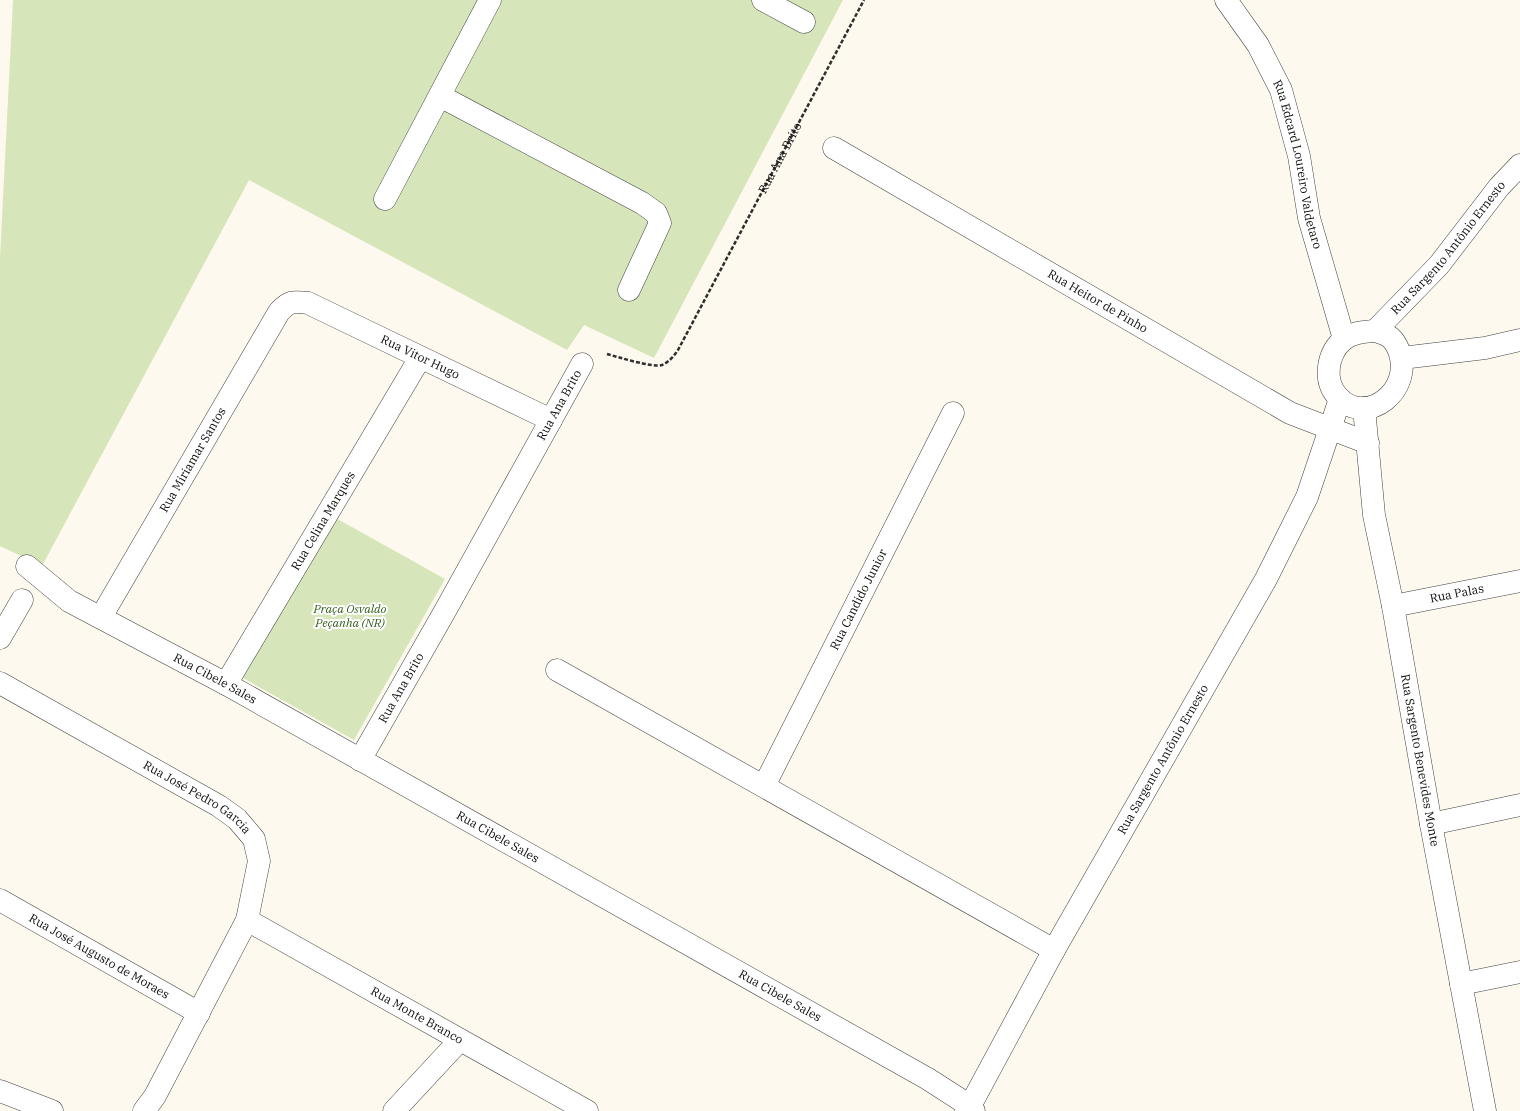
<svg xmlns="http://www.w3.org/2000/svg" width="1520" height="1111" font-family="'IBM Plex Serif',serif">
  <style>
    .green { fill: #d6e6ba }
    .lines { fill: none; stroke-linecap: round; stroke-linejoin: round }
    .minor-casing { stroke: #404040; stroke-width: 23 }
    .path { stroke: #2f2f2f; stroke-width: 2.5; stroke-dasharray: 4 2; stroke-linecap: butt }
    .minor { stroke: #fff; stroke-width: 22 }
    .labels { text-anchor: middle; stroke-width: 4; stroke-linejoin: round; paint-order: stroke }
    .street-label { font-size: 12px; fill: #0d0d0d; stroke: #fff }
    .park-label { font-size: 12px; font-style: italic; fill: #356121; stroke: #fff }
  </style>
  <rect width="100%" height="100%" fill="#fef9ee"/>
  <path class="green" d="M 13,0 L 843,0 L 654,358 L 584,325 L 567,350 L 249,180 L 42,566 L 0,546 L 0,258 Z
    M 334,517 L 445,579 L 354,740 L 243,678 Z"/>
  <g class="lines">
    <defs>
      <g id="minor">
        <path d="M 763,0 L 804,22"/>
        <path id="s2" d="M 1226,0 L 1258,45 L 1281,90 L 1299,156 L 1309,218 L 1344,339"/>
        <path d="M 440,96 L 642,203 L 656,213 L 660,223 L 629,290"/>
        <path id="s3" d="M 834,148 L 1290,413 L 1368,443"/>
        <path d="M 385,199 L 490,0"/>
        <path d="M 1375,331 C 1388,334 1394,338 1399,351 C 1414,389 1367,428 1338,397 C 1323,381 1327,354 1343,340 C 1353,332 1364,332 1375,331 Z"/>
        <path id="s4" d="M 1375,331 L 1439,265 L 1499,187 L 1520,165"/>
        <path d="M 1402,358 L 1485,348 L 1520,340"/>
        <path id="s5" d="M 1364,408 L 1374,515 L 1393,606 L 1431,824 L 1485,1111"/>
        <path id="s6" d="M 27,566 L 69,601 L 226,684 L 928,1079 L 970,1106 L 974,1111"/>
        <path id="s7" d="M 1393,606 L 1520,581"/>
        <path id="s8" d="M 101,617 L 279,312 C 289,301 293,301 308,303 L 551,420"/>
        <path d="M 0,638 L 22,600"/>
        <path d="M 557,670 L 1054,950"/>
        <path id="s9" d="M 0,683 L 219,806 L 237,819 L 254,839 L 259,861 L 247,920 L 155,1096 L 144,1111"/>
        <path id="s10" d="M 226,684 L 420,358"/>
        <path id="s11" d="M 360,760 L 445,611 L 582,364"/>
        <path id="s12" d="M 764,786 L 953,413"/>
        <path d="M 1431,824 L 1520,805"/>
        <path id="s13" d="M 0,900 L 199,1013"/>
        <path id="s14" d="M 247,920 L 587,1111"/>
        <path d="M 1461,984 L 1520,972"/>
        <path d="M 0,1091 L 52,1111"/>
        <path d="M 394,1111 L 460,1040"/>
        <path id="s15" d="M 966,1111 L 970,1106 L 1054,950 L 1266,579 L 1307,497 L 1340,399"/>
      </g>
    </defs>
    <use href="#minor" class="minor-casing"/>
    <path class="path" id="s1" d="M 607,354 C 618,357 653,368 662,365 C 669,362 674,356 678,350 L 864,0"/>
    <use href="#minor" class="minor"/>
  </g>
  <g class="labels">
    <g class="street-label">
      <text dy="4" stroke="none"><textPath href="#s1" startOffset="296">Rua Ana Brito</textPath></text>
      <text dy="4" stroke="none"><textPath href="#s2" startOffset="182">Rua Edcard Loureiro Valdetaro</textPath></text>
      <text dy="4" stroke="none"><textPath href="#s4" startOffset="111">Rua Sargento Antônio Ernesto</textPath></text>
      <text dy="4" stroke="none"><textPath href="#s3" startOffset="305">Rua Heitor de Pinho</textPath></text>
      <text dy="4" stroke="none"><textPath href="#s8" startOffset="510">Rua Vitor Hugo</textPath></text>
      <text dy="4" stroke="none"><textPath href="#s11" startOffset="407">Rua Ana Brito</textPath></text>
      <text dy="4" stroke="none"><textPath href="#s8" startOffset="182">Rua Miriamar Santos</textPath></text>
      <text dy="4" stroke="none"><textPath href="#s10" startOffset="190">Rua Celina Marques</textPath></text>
      <text dy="4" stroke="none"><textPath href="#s7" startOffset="65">Rua Palas</textPath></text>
      <text dy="4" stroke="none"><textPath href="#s12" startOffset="209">Rua Candido Junior</textPath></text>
      <text dy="4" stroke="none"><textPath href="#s6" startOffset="220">Rua Cibele Sales</textPath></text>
      <text dy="4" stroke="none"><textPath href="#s11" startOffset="83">Rua Ana Brito</textPath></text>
      <text dy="4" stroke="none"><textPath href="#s15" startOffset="403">Rua Sargento Antônio Ernesto</textPath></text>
      <text dy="4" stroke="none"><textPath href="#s5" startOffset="357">Rua Sargento Benevides Monte</textPath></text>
      <text dy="4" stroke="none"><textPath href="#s9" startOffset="228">Rua José Pedro Garcia</textPath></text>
      <text dy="4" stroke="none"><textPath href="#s6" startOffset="544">Rua Cibele Sales</textPath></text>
      <text dy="4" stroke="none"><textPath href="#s13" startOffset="114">Rua José Augusto de Moraes</textPath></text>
      <text dy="4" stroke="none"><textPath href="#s6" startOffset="868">Rua Cibele Sales</textPath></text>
      <text dy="4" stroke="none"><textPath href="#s14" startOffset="195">Rua Monte Branco</textPath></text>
    </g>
    <g class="park-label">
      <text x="350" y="613">Praça Osvaldo<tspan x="350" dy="14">Peçanha (NR)</tspan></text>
    </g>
  </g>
</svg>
